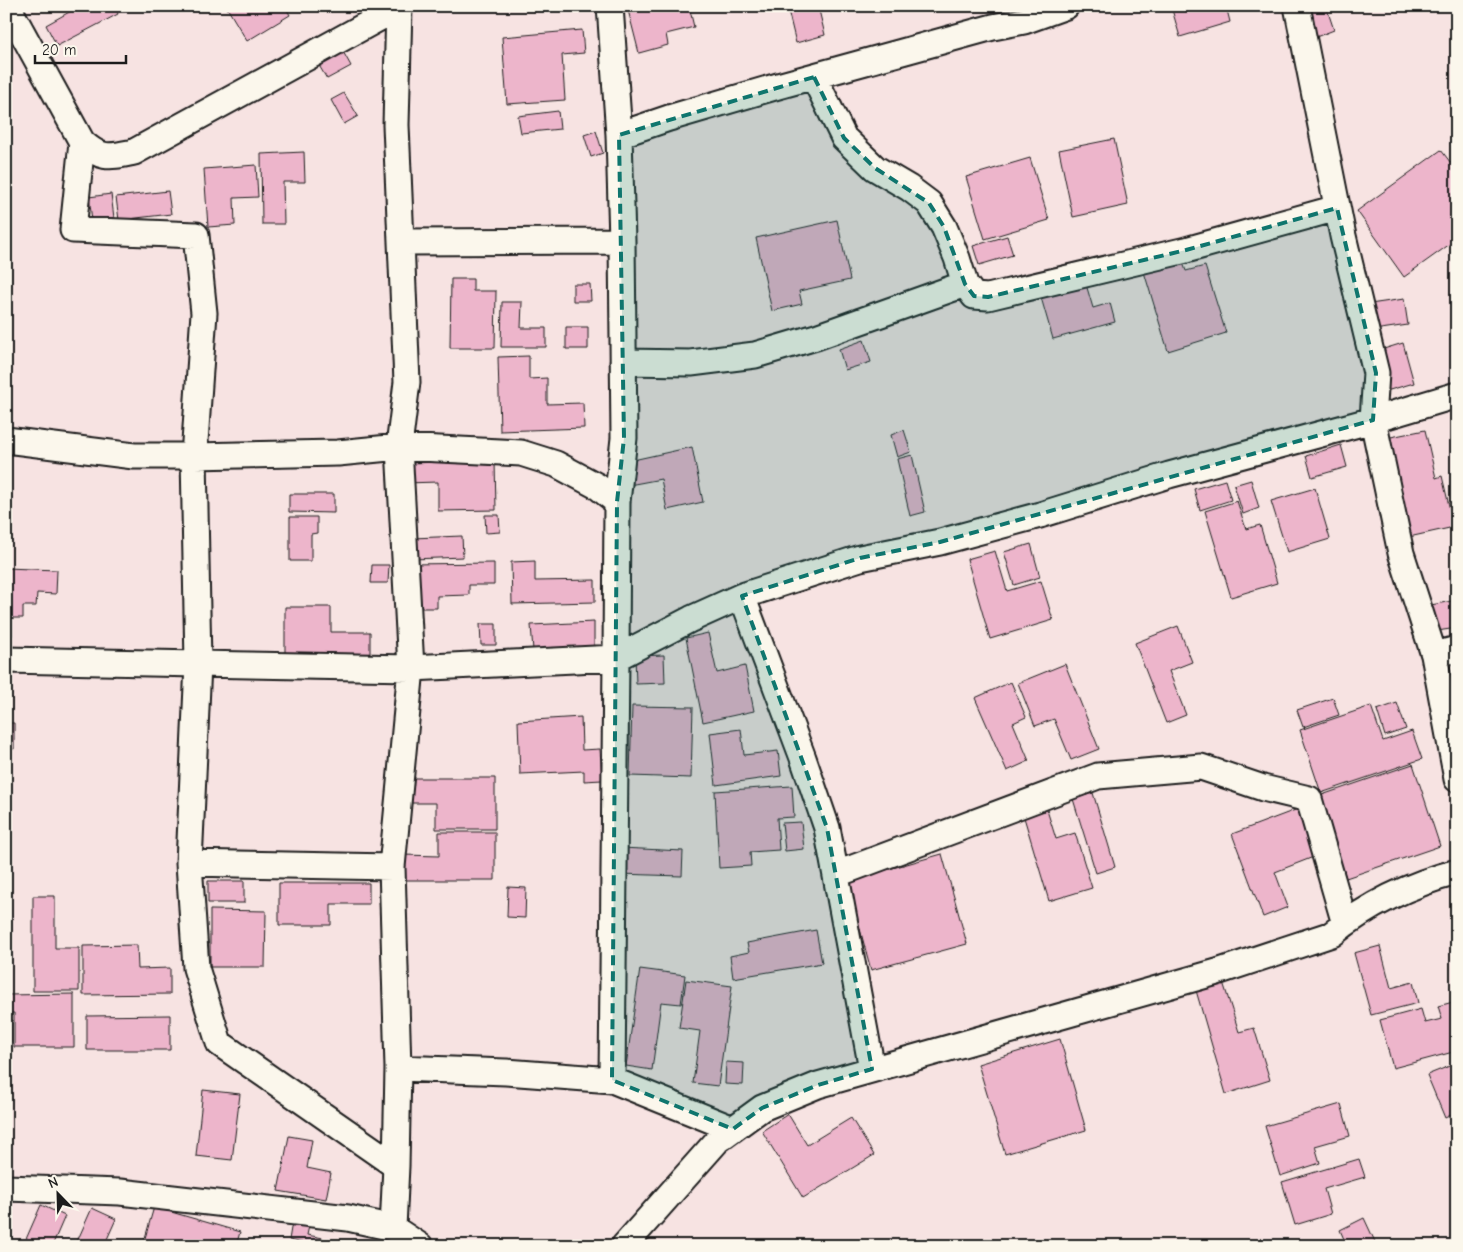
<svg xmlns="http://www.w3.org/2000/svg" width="1463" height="1252" font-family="'Comic Neue',sans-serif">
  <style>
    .building { fill: #edb5cb; stroke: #1c1c1c }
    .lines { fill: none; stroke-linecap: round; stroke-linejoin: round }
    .minor-casing { stroke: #1c1c1c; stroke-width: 29 }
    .minor { stroke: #fbf7ec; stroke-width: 25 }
    .marked { fill: #0f766e; fill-opacity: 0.2; stroke: #0f766e; stroke-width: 4; stroke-dasharray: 10 6; stroke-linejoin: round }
  </style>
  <rect width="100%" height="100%" fill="#f7e3e2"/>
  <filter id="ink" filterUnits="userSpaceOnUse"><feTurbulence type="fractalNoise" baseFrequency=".02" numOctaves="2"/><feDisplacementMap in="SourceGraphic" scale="10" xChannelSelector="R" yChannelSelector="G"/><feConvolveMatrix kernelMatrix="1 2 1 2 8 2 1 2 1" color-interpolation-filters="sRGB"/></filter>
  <g filter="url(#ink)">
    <path class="building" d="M 80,6 L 115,6 L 118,14 L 57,46 L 46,25 Z
      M 226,6 L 254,6 L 255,8 L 285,6 L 290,15 L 247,41 Z
      M 627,6 L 689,6 L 694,27 L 666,34 L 668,45 L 639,53 Z
      M 787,6 L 818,6 L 825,35 L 796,43 Z
      M 1171,6 L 1226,6 L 1230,22 L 1180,37 Z
      M 1305,6 L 1326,6 L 1334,30 L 1316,37 Z
      M 582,30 L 584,53 L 562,55 L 565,100 L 507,104 L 502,37 Z
      M 341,48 L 351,66 L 327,79 L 317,62 Z
      M 344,93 L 358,116 L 344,124 L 331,100 Z
      M 558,111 L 560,129 L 521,133 L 518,116 Z
      M 596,131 L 603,153 L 591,157 L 584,135 Z
      M 1114,139 L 1128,205 L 1073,217 L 1059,150 Z
      M 1441,150 L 1457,171 L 1457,239 L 1404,277 L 1357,211 Z
      M 304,152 L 305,182 L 283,182 L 284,224 L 262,224 L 261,154 Z
      M 1030,158 L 1049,220 L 985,239 L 966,177 Z
      M 256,165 L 258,197 L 234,198 L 235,225 L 208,227 L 204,169 Z
      M 168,191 L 171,214 L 119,220 L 116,197 Z
      M 111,194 L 114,218 L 92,220 L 89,197 Z
      M 837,220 L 850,280 L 799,291 L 802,304 L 772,311 L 756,238 Z
      M 1007,236 L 1013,255 L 979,265 L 973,246 Z
      M 1182,260 L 1186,271 L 1205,266 L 1226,333 L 1168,351 L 1144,272 Z
      M 451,279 L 473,279 L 473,291 L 496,291 L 495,348 L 450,348 Z
      M 1085,281 L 1093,308 L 1110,303 L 1115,322 L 1053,339 L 1040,294 Z
      M 573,284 L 590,284 L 591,301 L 573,301 Z
      M 1404,299 L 1408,325 L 1374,330 L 1370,304 Z
      M 502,302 L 522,302 L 521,328 L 546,328 L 546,347 L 501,347 Z
      M 566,327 L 588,327 L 588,349 L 566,349 Z
      M 864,340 L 871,362 L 845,370 L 839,349 Z
      M 1403,343 L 1414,383 L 1386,391 L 1374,352 Z
      M 529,356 L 529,379 L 547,378 L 547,404 L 583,403 L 584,428 L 500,431 L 498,357 Z
      M 904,430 L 911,452 L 897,457 L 891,435 Z
      M 1425,430 L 1436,478 L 1442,476 L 1454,527 L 1409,537 L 1386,438 Z
      M 1341,445 L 1347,467 L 1312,477 L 1306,456 Z
      M 692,447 L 703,502 L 667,510 L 661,479 L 629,485 L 624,462 Z
      M 912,455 L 925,512 L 910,516 L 897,459 Z
      M 495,461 L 496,510 L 438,511 L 438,482 L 405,483 L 404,463 Z
      M 1225,480 L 1231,500 L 1200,510 L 1194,489 Z
      M 1251,480 L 1259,508 L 1243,514 L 1234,485 Z
      M 1315,488 L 1330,539 L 1287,552 L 1271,501 Z
      M 289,494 L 334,494 L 334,513 L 289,512 Z
      M 1237,501 L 1246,529 L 1260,525 L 1277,583 L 1231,597 L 1205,511 Z
      M 485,515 L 499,515 L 500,532 L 486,533 Z
      M 290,517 L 317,517 L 317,533 L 311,534 L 311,561 L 290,561 Z
      M 462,536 L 463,557 L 413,559 L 412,538 Z
      M 1031,544 L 1040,577 L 1014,585 L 1004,552 Z
      M 995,551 L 1007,591 L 1041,581 L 1053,620 L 990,639 L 967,559 Z
      M 535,561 L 535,581 L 595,580 L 595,602 L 512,604 L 511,562 Z
      M 494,563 L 494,585 L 469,585 L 469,595 L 437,596 L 437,608 L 410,608 L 410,564 Z
      M 372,565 L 389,565 L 388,583 L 371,583 Z
      M 6,568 L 57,570 L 56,594 L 37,593 L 36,606 L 23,606 L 23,618 L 12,618 L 12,636 L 6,636 Z
      M 1457,600 L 1457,628 L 1437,631 L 1431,605 Z
      M 285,607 L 331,607 L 331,632 L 370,632 L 370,656 L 285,656 Z
      M 594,622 L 594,647 L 533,650 L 531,625 Z
      M 480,624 L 496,624 L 496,645 L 481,645 Z
      M 1178,626 L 1192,662 L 1169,671 L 1186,715 L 1166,723 L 1135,643 Z
      M 708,633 L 717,673 L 745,666 L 754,711 L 703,722 L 686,638 Z
      M 664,655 L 665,683 L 636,684 L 635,656 Z
      M 1065,664 L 1099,749 L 1071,760 L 1054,719 L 1035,726 L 1018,683 Z
      M 1011,682 L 1026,717 L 1013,723 L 1029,761 L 1007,771 L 975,698 Z
      M 1333,698 L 1339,715 L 1303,727 L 1297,710 Z
      M 1397,703 L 1406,729 L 1385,736 L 1377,710 Z
      M 6,704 L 8,704 L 8,723 L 14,723 L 14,749 L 6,748 Z
      M 632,706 L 693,707 L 691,778 L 630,776 Z
      M 1371,706 L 1383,741 L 1412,731 L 1422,759 L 1321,793 L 1300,730 Z
      M 581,717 L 582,750 L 600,749 L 602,780 L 584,781 L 584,771 L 520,774 L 518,721 Z
      M 741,729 L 744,755 L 778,751 L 781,776 L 716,785 L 710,733 Z
      M 1413,764 L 1440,846 L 1346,878 L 1319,796 Z
      M 408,778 L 495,778 L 495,829 L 436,829 L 436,803 L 408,803 Z
      M 792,786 L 794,817 L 777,818 L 779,850 L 750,852 L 751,866 L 719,868 L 715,791 Z
      M 1093,793 L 1115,867 L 1096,873 L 1073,799 Z
      M 1046,807 L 1056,839 L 1075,833 L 1092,888 L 1049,901 L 1023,814 Z
      M 1298,809 L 1316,856 L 1275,872 L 1288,907 L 1263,917 L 1232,834 Z
      M 801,822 L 804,849 L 785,851 L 782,823 Z
      M 439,832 L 495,832 L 495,880 L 403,880 L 403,855 L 439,856 Z
      M 621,848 L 683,851 L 682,876 L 619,874 Z
      M 942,854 L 967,944 L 871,970 L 847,881 Z
      M 208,881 L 244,881 L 244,903 L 208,903 Z
      M 279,883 L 369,883 L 369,904 L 331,904 L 331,925 L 279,925 Z
      M 508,887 L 526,888 L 525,918 L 507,917 Z
      M 33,896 L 55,896 L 55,948 L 79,948 L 79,991 L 33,991 Z
      M 210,910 L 266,911 L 265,967 L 210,967 Z
      M 816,930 L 822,963 L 733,978 L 730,956 L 749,952 L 747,943 Z
      M 137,945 L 138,969 L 170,968 L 170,994 L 83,995 L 83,946 Z
      M 1380,946 L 1391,988 L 1413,982 L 1418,1003 L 1371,1015 L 1354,953 Z
      M 640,969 L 685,975 L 681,1004 L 661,1002 L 652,1070 L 626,1066 Z
      M 1222,979 L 1239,1032 L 1254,1028 L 1270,1080 L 1226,1094 L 1195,987 Z
      M 686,980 L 732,986 L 718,1086 L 693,1083 L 700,1031 L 679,1028 Z
      M 74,994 L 74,1047 L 14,1047 L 14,1013 L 6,1013 L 6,995 Z
      M 1457,1001 L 1457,1051 L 1393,1068 L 1380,1020 L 1421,1009 L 1425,1023 L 1442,1019 L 1438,1006 Z
      M 170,1015 L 170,1050 L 87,1050 L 87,1016 Z
      M 6,1017 L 11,1017 L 11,1042 L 6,1042 Z
      M 1060,1039 L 1086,1130 L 1005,1154 L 978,1064 Z
      M 726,1062 L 744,1063 L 743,1085 L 725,1084 Z
      M 1457,1063 L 1457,1112 L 1445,1118 L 1427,1075 Z
      M 203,1090 L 240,1094 L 232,1160 L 196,1156 Z
      M 1341,1104 L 1350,1136 L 1315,1146 L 1320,1163 L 1280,1176 L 1265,1126 Z
      M 788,1114 L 807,1145 L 851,1118 L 874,1155 L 803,1198 L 762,1131 Z
      M 289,1136 L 312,1140 L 307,1168 L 331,1173 L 326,1199 L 278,1191 Z
      M 1359,1159 L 1365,1177 L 1324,1189 L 1331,1214 L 1295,1225 L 1282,1182 Z
      M 41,1205 L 65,1216 L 52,1246 L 23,1246 Z
      M 154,1207 L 240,1232 L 236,1246 L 143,1245 Z
      M 92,1208 L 116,1219 L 104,1246 L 75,1246 Z
      M 1364,1218 L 1377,1246 L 1347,1246 L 1340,1230 Z
      M 292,1222 L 309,1226 L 307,1235 L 323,1238 L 321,1246 L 289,1240 Z"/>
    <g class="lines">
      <defs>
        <path id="minor" d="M 10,6 L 13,16 L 82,142 C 102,160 109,157 134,152 L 381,17 L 393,6
          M 1297,6 L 1343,236 L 1376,373 L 1373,420 L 1401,553 L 1434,655 L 1457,779
          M 814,77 L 844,138 L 875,168 L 909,188 L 929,203 L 944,227 L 957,258 L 965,284 L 974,296 L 988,297 L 1186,250 L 1337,208
          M 619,135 L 669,118 L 778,86 L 993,27 L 1024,21 L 1066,6
          M 622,241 L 624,438 L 617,502 L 616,658 L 691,619 L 742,596 L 803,758 L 827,828 L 872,1069
          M 401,242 L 622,241 L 619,135 L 610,6
          M 623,362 L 691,363 L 755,355 L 816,337 L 965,284
          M 6,440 L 134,456 L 194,456 L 204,313 L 196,235 L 73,230 L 82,142
          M 742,596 L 860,558 L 940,542 L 1040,515 L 1169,475 L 1373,420 L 1457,395
          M 1434,655 L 1457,649
          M 6,660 L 198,664 L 194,456 L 338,453 L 399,447 L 521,453 L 556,464 L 597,486 L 617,502
          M 189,863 L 392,867
          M 837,874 L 1098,776 L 1201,767 L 1263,788 L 1309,799 L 1345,924
          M 398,1068 L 506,1072 L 612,1080 L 733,1129
          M 396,1166 L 219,1043 L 196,968 L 189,863 L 198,664 L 411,668 L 616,658 L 612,1080
          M 6,1188 L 120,1192 L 348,1218 L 393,1228 L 420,1246
          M 393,1228 L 396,1166 L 398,1068 L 392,867 L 411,668 L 399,447 L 407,382 L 396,125 L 399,6
          M 624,1246 L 718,1140 L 762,1108 L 818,1085 L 1217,972 L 1332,934 C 1369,904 1411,884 1457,872"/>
      </defs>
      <use href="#minor" class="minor-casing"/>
      <use href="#minor" class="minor"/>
    </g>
  </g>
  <path class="marked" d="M 814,77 L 844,138 L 875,168 L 929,203 L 944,227 L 965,284 L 974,296 L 988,297 L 1186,250 L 1337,208 L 1376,373 L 1373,420 L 940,542 L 860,558 L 742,596 L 827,828 L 872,1069 L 818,1085 L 762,1108 L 733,1129 L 612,1080 L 617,502 L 624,438 L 619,135 Z"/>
  <rect width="1463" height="1252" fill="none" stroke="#fbf7ec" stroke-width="25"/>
  <rect x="12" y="12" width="1438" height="1227" fill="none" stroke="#1c1c1c" stroke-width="2" filter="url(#ink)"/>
  <g transform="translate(58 1194) rotate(337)" stroke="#fbf7ec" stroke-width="4" paint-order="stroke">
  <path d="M0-4L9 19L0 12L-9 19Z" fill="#1c1c1c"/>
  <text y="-8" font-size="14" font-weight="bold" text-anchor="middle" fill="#1c1c1c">N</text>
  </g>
  <path d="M35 55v8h91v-8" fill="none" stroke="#1c1c1c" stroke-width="2.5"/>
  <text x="42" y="55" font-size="15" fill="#1c1c1c" stroke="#fbf7ec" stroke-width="4" paint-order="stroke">20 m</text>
</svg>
